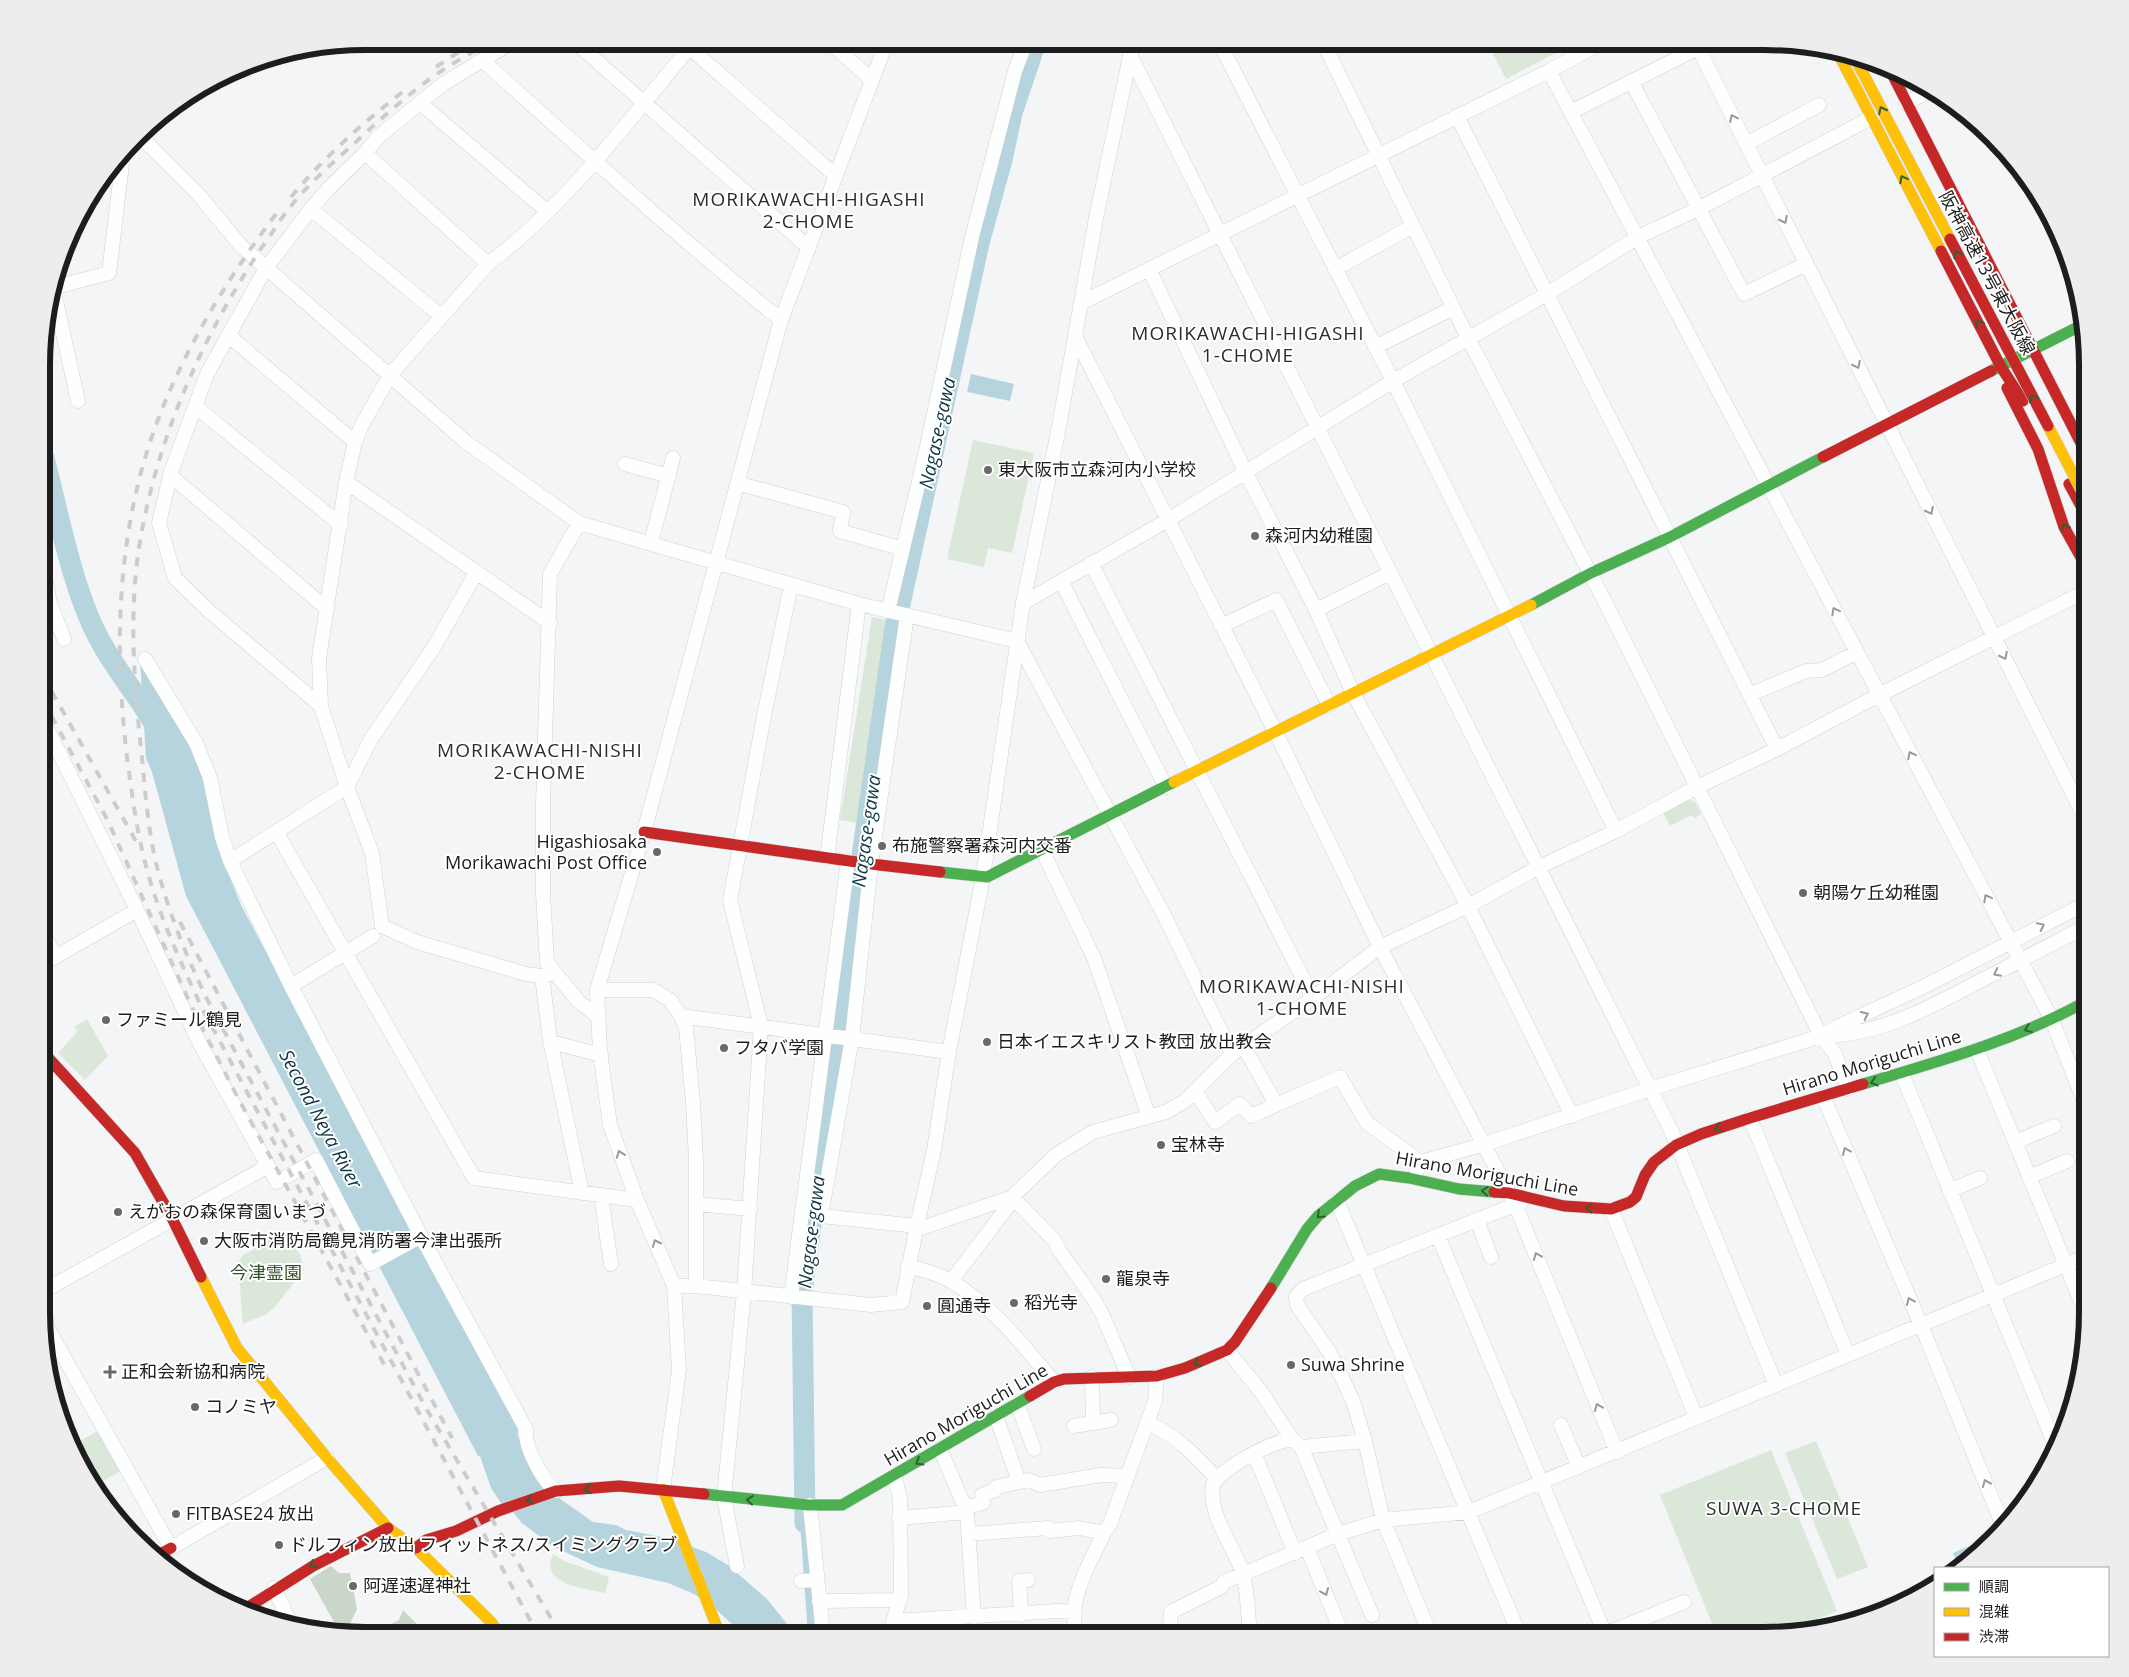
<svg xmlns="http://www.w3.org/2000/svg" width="2129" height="1677" font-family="'Open Sans','Noto Sans JP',sans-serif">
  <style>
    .green { fill: #dae7d9 }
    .forest { fill: #cad7c8 }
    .water { fill: #b6d4de }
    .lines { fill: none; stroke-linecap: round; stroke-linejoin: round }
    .river { stroke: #b6d4de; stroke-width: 21 }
    .street-casing { stroke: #d1d2d3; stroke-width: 15 }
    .fast-casing { stroke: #d1d2d3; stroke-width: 12 }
    .slow-casing { stroke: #d1d2d3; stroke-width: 12 }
    .jam-casing { stroke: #d1d2d3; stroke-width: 12 }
    .street { stroke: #fdfefe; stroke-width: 14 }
    .fast { stroke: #4caf50; stroke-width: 11 }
    .slow { stroke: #ffc107; stroke-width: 11 }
    .jam { stroke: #c62828; stroke-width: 11 }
    .rail { stroke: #ccc; stroke-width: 4; stroke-dasharray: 9 9; stroke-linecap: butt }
    .slow-bridge-casing { stroke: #d1d2d3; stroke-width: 12; stroke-linecap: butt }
    .jam-bridge-casing { stroke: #d1d2d3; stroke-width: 12; stroke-linecap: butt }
    .slow-bridge { stroke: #ffc107; stroke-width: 11 }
    .jam-bridge { stroke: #c62828; stroke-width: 11 }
    .oneway { stroke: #325f34 }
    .oneway2 { stroke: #989999 }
    .poi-dot { fill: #68696a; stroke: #fff; stroke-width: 2 }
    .labels { text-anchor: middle; stroke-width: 4; stroke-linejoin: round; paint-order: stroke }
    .street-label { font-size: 18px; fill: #1d1d1e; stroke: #fff }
    .poi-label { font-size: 18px; fill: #1d1d1e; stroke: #fff; text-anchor: start }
    .park-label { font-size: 18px; fill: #2f5127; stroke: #fff }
    .neighbourhood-label { font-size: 19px; letter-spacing: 1px; fill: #2b2d2f; stroke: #fff }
    .water-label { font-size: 19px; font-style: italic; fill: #0e3741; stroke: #fff }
    .rim { fill: none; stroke: #1d1d1e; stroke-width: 6 }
  </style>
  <rect width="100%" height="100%" fill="#f4f5f7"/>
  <path class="green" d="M 1487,42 L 1576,42 L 1506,79 Z
    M 973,440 L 1034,453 L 1012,553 L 988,548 L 984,567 L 947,559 Z
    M 872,617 L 891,621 L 858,823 L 840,820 Z
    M 1687,799 L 1695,802 L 1701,814 L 1694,818 L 1692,815 L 1670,826 L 1663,812 Z
    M 87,1019 L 108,1056 L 85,1080 L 58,1053 L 78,1031 L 74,1027 Z
    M 282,1232 L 300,1254 L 304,1270 L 274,1308 L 266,1314 L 243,1324 L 238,1263 L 242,1256 Z
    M 98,1431 L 121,1471 L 97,1484 L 75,1455 L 72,1445 Z
    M 1816,1441 L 1868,1567 L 1837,1579 L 1785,1453 Z
    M 1771,1450 L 1837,1611 L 1780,1634 L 1717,1636 L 1660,1495 Z
    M 553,1554 L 564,1561 L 609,1577 L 605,1593 C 584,1588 539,1585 553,1554 Z"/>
  <path class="forest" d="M 331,1566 L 339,1573 L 350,1573 L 357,1609 L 347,1630 L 340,1633 L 310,1579 Z
    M 403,1610 L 428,1635 L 383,1635 L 383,1628 L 399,1620 Z"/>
  <path class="water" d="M 971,374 L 1014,384 L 1010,401 L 967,392 Z
    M 140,659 L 188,738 L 201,772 L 210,815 L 223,860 L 241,905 L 519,1428 L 517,1434 L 522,1444 L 559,1498 L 593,1522 L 616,1525 L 626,1530 L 668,1538 L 706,1552 L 728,1565 L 767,1599 L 796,1635 L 744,1635 L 710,1604 L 694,1594 L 668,1583 L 597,1567 L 552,1546 L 522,1523 L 512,1511 L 501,1503 L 491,1488 L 480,1456 L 478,1456 L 186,896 L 152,772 L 146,758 Z
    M 807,1500 L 817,1635 L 808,1635 L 799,1508 Z
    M 1993,1536 L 1994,1537 L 1959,1568 L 1953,1553 Z"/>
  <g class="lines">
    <path class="river" d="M 44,458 C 59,515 73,594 102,644 C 118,673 140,698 156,727
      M 805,1523 L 802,1292 L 839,1015 L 895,627 L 979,243 L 1002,160 L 1012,113 L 1036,42"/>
    <defs>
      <path id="street" d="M 574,41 L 809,248
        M 682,41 L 836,176
        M 828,41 L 872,80
        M 1219,42 L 1393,381 L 1616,831
        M 1323,42 L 1468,338 L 1604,600 L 1821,1036 L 1835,1054 L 1848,1089
        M 1695,42 L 2087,822
        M 1131,57 L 1650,1089 L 1671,1130 L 1776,1385
        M 483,61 C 581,149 679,238 781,320
        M 1549,71 L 2052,1020 L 2087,1109
        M 1631,81 L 1744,294 L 1806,264
        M 420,103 L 548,212
        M 1906,103 L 1929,91
        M 1571,112 L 1698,48
        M 1457,116 L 1777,749
        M 140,136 L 199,195 L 241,246 L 466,442 L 579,523 L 859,604 L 1017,641 L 1164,915 L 1232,1054
        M 1746,144 L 1819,105
        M 365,153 L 488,264
        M 311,209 L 441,316
        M 1149,269 L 1245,471 L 1316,610 L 1353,693 L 1468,906 L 1572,1116
        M 1335,269 L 1413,226
        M 56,287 L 109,273 L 123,156
        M 54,292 L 78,401
        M 1081,303 L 1549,71 L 1603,42
        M 229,336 L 355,442
        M 1075,336 L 1275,731 L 1380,947 L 1515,1204 L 1617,1452
        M 1375,347 L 1453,308
        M 195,406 L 341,525
        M 625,464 L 669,476
        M 170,475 L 327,609
        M 346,482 L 550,623
        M 737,483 L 843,512 L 840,531 L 903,549
        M 579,523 L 550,574 L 543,805 L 543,894 L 547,963 L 579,1002 L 599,1017
        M 651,543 L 673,458
        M 1091,563 L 1313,998
        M 44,572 L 50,603 L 64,639
        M 1061,581 L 1166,787
        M 1023,603 L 1168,520 L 1393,381 L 1547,294 L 1638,237 L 1700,208 L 1871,118
        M 1316,610 L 1390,573
        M 888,611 L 924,460 L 972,237 L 1015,71 L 1026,42
        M 907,615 L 871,864 L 852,1038 L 821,1216 L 917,1226
        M 1221,626 L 1276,600 L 1329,705
        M 145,659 L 196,743 L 210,778 L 222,837 L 230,861 L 291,986 L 421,1236 L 526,1429 C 524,1446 542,1480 556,1491
        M 1749,695 L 1806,671 L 1822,670 L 1857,652
        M 321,706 L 209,611 L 175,578 L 159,523 L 171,472 L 207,374 L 266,268 L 311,209 L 328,189 L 365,153 L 378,137 L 443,84 L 514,41
        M 43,720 L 137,910 L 199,1042 L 277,1182 L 316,1160 L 370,1264 L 421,1236
        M 277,833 L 474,1178 L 637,1200
        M 1042,850 L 1094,958 L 1149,1117
        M 827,858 L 859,604
        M 230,861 L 347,787 L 371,739 L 434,647 L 476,573
        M 382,926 L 372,853 L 347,787 L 321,706 L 319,658 L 346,482 L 355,442 L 362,425 L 390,375 L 488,264 C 566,206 632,116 695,41
        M 382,926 L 417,942 L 526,974 L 542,976 L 550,974
        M 43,934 L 56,956
        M 43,964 L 137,910
        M 542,976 L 550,1040 L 582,1193
        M 291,986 L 373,936
        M 597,990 L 653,990 L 670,1000 L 681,1016 L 686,1028 L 693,1102 L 696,1161 L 696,1286
        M 681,1016 L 949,1052
        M 1822,1036 C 1882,1035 1930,1007 1982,980 C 2017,962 2052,944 2087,926
        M 551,1042 L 601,1055
        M 1244,1047 L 1276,1104
        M 1977,1050 L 2087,1316
        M 1902,1074 L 2056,1447
        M 1195,1091 L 1215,1122 L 1240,1104 L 1251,1116 L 1340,1077 L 1367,1123 L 1414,1157 L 1417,1163 L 1417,1171
        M 1823,1096 L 1921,1325 L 2004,1528
        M 1750,1118 L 1848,1355
        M 2015,1142 L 2054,1126
        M 1417,1163 L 1485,1144 L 1650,1089 L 1821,1036 L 1841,1025 L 1925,986 L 2087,903
        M 2029,1177 L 2067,1161
        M 1949,1191 L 1980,1178
        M 601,1195 L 611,1264
        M 1012,1197 L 1054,1240 L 1059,1250 L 1093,1298 L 1102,1314 L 1129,1377
        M 1337,1201 L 1520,1636
        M 696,1204 L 750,1209
        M 1611,1209 L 1696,1417
        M 1477,1220 L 1491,1257
        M 916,1230 L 1012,1197 L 1057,1154 L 1093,1132 L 1166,1112 L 1185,1101 L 1232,1054 L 1313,998 L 1380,947 L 1468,906 L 1539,867 L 1616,831 L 1697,787 L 1777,749 L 1879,695 L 2088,590
        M 1438,1236 L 1606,1636
        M 908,1266 C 922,1270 937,1273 949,1280 C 991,1304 1023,1345 1054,1382
        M 951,1281 L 1009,1205 L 1012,1197
        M 674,1286 L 696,1286 L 871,1305 L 902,1302 L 916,1230 L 934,1150 L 949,1052 L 983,877 L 1023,603 L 1058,432 L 1096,218 L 1133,42
        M 42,1292 L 268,1166
        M 791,1297 L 848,861
        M 42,1318 L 171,1548 L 327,1458
        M 1227,1350 L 1262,1393 L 1292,1439
        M 1092,1377 L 1093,1423
        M 1017,1403 L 1034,1449
        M 996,1416 L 1019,1482
        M 1148,1423 C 1177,1436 1196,1456 1217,1479
        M 1561,1425 L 1579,1467
        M 1074,1426 L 1111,1420
        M 1301,1447 L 1372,1615
        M 940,1449 L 967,1512 L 974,1617
        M 1254,1453 L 1295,1553
        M 663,1489 L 679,1370 L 674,1286 L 637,1200 L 610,1125 L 600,1052 L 597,990 L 644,832 L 781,320 L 887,41
        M 810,1505 L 823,1635
        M 964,1508 L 983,1503 L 982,1495 L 995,1490 L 996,1487 L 1029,1480 L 1040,1485 L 1101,1475 L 1128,1476
        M 899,1518 L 967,1512
        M 969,1534 L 1048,1528 L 1049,1531 L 1079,1528 L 1104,1533
        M 1307,1548 L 1343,1636
        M 737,1566 L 724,1497 L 744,1292 L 761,1026 L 730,900 L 764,716 L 791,585
        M 801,1581 L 816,1580
        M 274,1588 L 290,1622
        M 819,1601 L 900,1600
        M 1021,1615 L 1019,1581 L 1028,1580
        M 894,1621 L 1057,1611 L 1075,1612
        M 1605,1634 L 1684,1602
        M 889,1635 L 901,1595 L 900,1500 L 895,1476
        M 1078,1635 C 1064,1606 1091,1560 1104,1533 L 1110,1524 L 1155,1401 L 1157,1376
        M 1173,1635 L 1170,1627 L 1171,1612 L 1221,1587 L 1224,1582 L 1338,1534 L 1383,1520 L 1469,1512 L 2087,1256
        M 1250,1636 C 1248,1616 1248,1593 1243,1574 C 1234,1545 1208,1517 1213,1484 C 1227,1465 1269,1443 1292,1439 L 1301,1447 L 1365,1441
        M 1431,1636 L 1383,1520 L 1365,1441 L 1353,1401 L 1330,1353 L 1297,1305 L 1296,1297 L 1303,1289 L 1522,1202"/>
      <path id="fast" d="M 1991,371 L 2082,325
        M 1531,605 L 1591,573 L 1670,537 L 1823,457
        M 940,872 L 987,877 L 1174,782
        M 1863,1084 C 1940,1061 2016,1040 2087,1001
        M 1271,1288 L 1307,1229 L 1318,1216 L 1355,1186 L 1379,1174 L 1409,1178 L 1459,1189 L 1494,1192
        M 704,1494 L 808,1505 L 842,1505 L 1030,1396"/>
      <path id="slow" d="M 1839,55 L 1941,251
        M 1174,782 L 1531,605
        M 201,1277 L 237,1348 L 327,1458 L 388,1528 L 416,1548 L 491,1622 L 500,1635
        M 663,1489 L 720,1635"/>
      <path id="jam" d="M 1888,66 L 2088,457
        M 1941,251 L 2001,367 L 2023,401
        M 2007,388 L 2038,449 L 2064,527 L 2088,570
        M 1823,457 L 1991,371
        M 2069,484 L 2088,519
        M 644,832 L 871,864 L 940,872
        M 43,1052 L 135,1153 L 172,1218 L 201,1277
        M 1494,1192 L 1509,1193 L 1564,1206 L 1611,1209 L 1630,1202 L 1636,1197 L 1645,1175 L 1654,1162 L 1676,1145 L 1701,1134 L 1750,1118 L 1863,1084
        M 1030,1396 L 1054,1382 L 1064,1379 L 1157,1376 L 1185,1368 L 1227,1350 L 1235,1342 L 1271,1288
        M 416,1548 L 426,1540 L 456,1531 L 498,1511 L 556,1491 L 619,1486 L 704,1494
        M 155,1557 L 171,1548
        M 242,1611 L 313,1566 L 388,1528"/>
    </defs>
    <use href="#street" class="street-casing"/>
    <use href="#fast" class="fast-casing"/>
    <use href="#slow" class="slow-casing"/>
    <use href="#jam" class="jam-casing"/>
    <use href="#street" class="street"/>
    <use href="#fast" class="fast"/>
    <use href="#slow" class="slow"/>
    <use href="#jam" class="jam"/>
    <path class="rail" d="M 491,41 C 472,53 452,63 434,76 C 407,95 382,118 358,140 C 335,161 310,182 291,206 C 280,219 272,234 262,247 C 204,334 159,433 141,536 C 127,612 135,693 143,768 C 146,801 149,835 157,867 C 169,914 187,958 208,1001 L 427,1410 L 561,1635
      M 436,67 L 475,41
      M 291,197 C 326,155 366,120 409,87
      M 276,214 C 217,292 163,384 139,480 C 116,573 116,663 127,757 C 132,795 137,833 147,870 C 160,918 181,963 202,1008 L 538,1635
      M 43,676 L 137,843
      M 43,700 L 108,821 L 194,1012 L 239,1100 L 385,1366
      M 180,922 L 452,1438"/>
    <defs>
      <path id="slow-bridge" d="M 1855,58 L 1950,239
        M 2048,426 L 2088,503"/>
      <path id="jam-bridge" d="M 1950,239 L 2048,426"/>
    </defs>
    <use href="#slow-bridge" class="slow-bridge-casing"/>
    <use href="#jam-bridge" class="jam-bridge-casing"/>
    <use href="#slow-bridge" class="slow-bridge"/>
    <use href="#jam-bridge" class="jam-bridge"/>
  </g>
  <defs><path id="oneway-chevron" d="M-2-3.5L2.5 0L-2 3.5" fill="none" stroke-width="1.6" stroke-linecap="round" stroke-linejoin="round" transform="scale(1.25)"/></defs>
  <g class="oneway">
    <use href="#oneway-chevron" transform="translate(1882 110) rotate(-117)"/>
    <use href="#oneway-chevron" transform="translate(1903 179) rotate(-118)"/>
    <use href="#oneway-chevron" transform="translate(1957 254) rotate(-118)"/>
    <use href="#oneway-chevron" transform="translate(1979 323) rotate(-118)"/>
    <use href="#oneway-chevron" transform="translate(2033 398) rotate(-118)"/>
    <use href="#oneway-chevron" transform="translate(2065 527) rotate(-114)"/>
    <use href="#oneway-chevron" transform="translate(2028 1029) rotate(158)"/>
    <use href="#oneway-chevron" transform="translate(1874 1082) rotate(164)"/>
    <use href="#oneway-chevron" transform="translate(1718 1128) rotate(162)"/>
    <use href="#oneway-chevron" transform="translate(1485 1191) rotate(-175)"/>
    <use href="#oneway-chevron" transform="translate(1589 1208) rotate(-177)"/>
    <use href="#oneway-chevron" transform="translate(1320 1215) rotate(137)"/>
    <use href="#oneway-chevron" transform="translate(1197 1363) rotate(156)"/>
    <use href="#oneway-chevron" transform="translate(919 1462) rotate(148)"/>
    <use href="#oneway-chevron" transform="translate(588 1489) rotate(176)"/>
    <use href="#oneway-chevron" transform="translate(530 1500) rotate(161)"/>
    <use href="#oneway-chevron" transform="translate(750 1500) rotate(-174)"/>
    <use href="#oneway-chevron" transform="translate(313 1565) rotate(149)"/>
  </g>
  <g class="oneway2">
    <use href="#oneway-chevron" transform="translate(1733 118) rotate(-116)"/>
    <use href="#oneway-chevron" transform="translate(1784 220) rotate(63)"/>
    <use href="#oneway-chevron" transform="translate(1857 365) rotate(63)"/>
    <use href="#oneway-chevron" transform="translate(1930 511) rotate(63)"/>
    <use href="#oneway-chevron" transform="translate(1835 611) rotate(-118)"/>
    <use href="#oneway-chevron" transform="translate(2004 656) rotate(63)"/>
    <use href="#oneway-chevron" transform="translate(1911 755) rotate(-118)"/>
    <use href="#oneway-chevron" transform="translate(1987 898) rotate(-118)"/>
    <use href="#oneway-chevron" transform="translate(2041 926) rotate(-26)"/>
    <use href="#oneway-chevron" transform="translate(1997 973) rotate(153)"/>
    <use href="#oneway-chevron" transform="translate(1865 1015) rotate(-25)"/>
    <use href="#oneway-chevron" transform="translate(1846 1151) rotate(-113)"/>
    <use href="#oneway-chevron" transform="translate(620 1154) rotate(-110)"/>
    <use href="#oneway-chevron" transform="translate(656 1243) rotate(-114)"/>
    <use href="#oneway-chevron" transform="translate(1537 1256) rotate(-112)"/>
    <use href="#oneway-chevron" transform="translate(1910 1301) rotate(-113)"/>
    <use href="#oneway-chevron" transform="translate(1598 1407) rotate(-112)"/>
    <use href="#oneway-chevron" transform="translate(1986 1483) rotate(-112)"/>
    <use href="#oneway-chevron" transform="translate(1325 1592) rotate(67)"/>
  </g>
  <g class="poi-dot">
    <circle cx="988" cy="470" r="5"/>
    <circle cx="1255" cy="536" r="5"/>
    <circle cx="882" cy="846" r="5"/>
    <circle cx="657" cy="852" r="5"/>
    <circle cx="1803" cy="893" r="5"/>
    <circle cx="106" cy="1020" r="5"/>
    <circle cx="987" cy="1042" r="5"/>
    <circle cx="724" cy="1048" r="5"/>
    <circle cx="1161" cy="1145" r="5"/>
    <circle cx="118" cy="1212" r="5"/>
    <circle cx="204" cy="1241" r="5"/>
    <circle cx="1106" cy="1279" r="5"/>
    <circle cx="1014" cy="1303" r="5"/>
    <circle cx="927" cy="1306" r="5"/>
    <circle cx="1291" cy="1365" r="5"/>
    <path d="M107.5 1364.5h5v5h5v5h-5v5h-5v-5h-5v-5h5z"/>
    <circle cx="195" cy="1407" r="5"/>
    <circle cx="176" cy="1514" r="5"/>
    <circle cx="279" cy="1545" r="5"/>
    <circle cx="353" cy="1586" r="5"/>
  </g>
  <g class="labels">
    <g class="street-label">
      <text transform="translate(1987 273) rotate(62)" y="6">阪神高速13号東大阪線</text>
      <text transform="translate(1872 1063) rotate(-17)" y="6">Hirano Moriguchi Line</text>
      <text transform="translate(1487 1174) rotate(10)" y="6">Hirano Moriguchi Line</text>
      <text transform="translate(966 1415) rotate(-30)" y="6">Hirano Moriguchi Line</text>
    </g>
    <g class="poi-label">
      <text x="998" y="476">東大阪市立森河内小学校</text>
      <text x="1265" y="542">森河内幼稚園</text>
      <text x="647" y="848" text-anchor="end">Higashiosaka<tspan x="647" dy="21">Morikawachi Post Office</tspan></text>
      <text x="892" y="852">布施警察署森河内交番</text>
      <text x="1813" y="899">朝陽ケ丘幼稚園</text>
      <text x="116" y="1026">ファミール鶴見</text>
      <text x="997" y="1048">日本イエスキリスト教団 放出教会</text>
      <text x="734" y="1054">フタバ学園</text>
      <text x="1171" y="1151">宝林寺</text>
      <text x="128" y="1218">えがおの森保育園いまづ</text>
      <text x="214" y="1247">大阪市消防局鶴見消防署今津出張所</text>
      <text x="1116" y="1285">龍泉寺</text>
      <text x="1024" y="1309">稻光寺</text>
      <text x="937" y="1312">圓通寺</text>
      <text x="1301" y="1371">Suwa Shrine</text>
      <text x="121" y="1378">正和会新協和病院</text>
      <text x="205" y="1413">コノミヤ</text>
      <text x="186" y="1520">FITBASE24 放出</text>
      <text x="289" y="1551">ドルフィン放出 フィットネス/スイミングクラブ</text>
      <text x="363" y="1592">阿遅速遅神社</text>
    </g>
    <g class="park-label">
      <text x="266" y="1279">今津霊園</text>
    </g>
    <g class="neighbourhood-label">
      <text x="809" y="206">MORIKAWACHI-HIGASHI<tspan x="809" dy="22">2-CHOME</tspan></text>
      <text x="1248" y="340">MORIKAWACHI-HIGASHI<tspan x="1248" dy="22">1-CHOME</tspan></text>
      <text x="540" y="757">MORIKAWACHI-NISHI<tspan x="540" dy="22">2-CHOME</tspan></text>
      <text x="1302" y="993">MORIKAWACHI-NISHI<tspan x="1302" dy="22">1-CHOME</tspan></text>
      <text x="1784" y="1515">SUWA 3-CHOME</text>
    </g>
    <g class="water-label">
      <text transform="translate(937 433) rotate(-78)" y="7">Nagase-gawa</text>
      <text transform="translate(866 831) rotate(-82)" y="7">Nagase-gawa</text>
      <text transform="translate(321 1119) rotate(62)" y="7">Second Neya River</text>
      <text transform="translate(811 1232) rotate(-83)" y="7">Nagase-gawa</text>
    </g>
  </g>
  <path d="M0 0H2129V1677H0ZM365 50H1764A315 315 0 0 1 2079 365V1312A315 315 0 0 1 1764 1627H365A315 315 0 0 1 50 1312V365A315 315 0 0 1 365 50Z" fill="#ededed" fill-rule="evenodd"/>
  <path class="rim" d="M365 50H1764A315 315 0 0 1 2079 365V1312A315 315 0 0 1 1764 1627H365A315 315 0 0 1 50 1312V365A315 315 0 0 1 365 50Z"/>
  <rect x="1934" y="1567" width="175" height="90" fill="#ffffff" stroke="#a5a5a5"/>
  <rect x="1944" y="1583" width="25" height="8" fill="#4caf50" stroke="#a5a5a5"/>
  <text x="1979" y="1592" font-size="15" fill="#1d1d1e">順調</text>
  <rect x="1944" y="1608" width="25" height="8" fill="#ffc107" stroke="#a5a5a5"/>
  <text x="1979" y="1617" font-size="15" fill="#1d1d1e">混雑</text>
  <rect x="1944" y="1633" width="25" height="8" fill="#c62828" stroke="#a5a5a5"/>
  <text x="1979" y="1642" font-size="15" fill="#1d1d1e">渋滞</text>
</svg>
